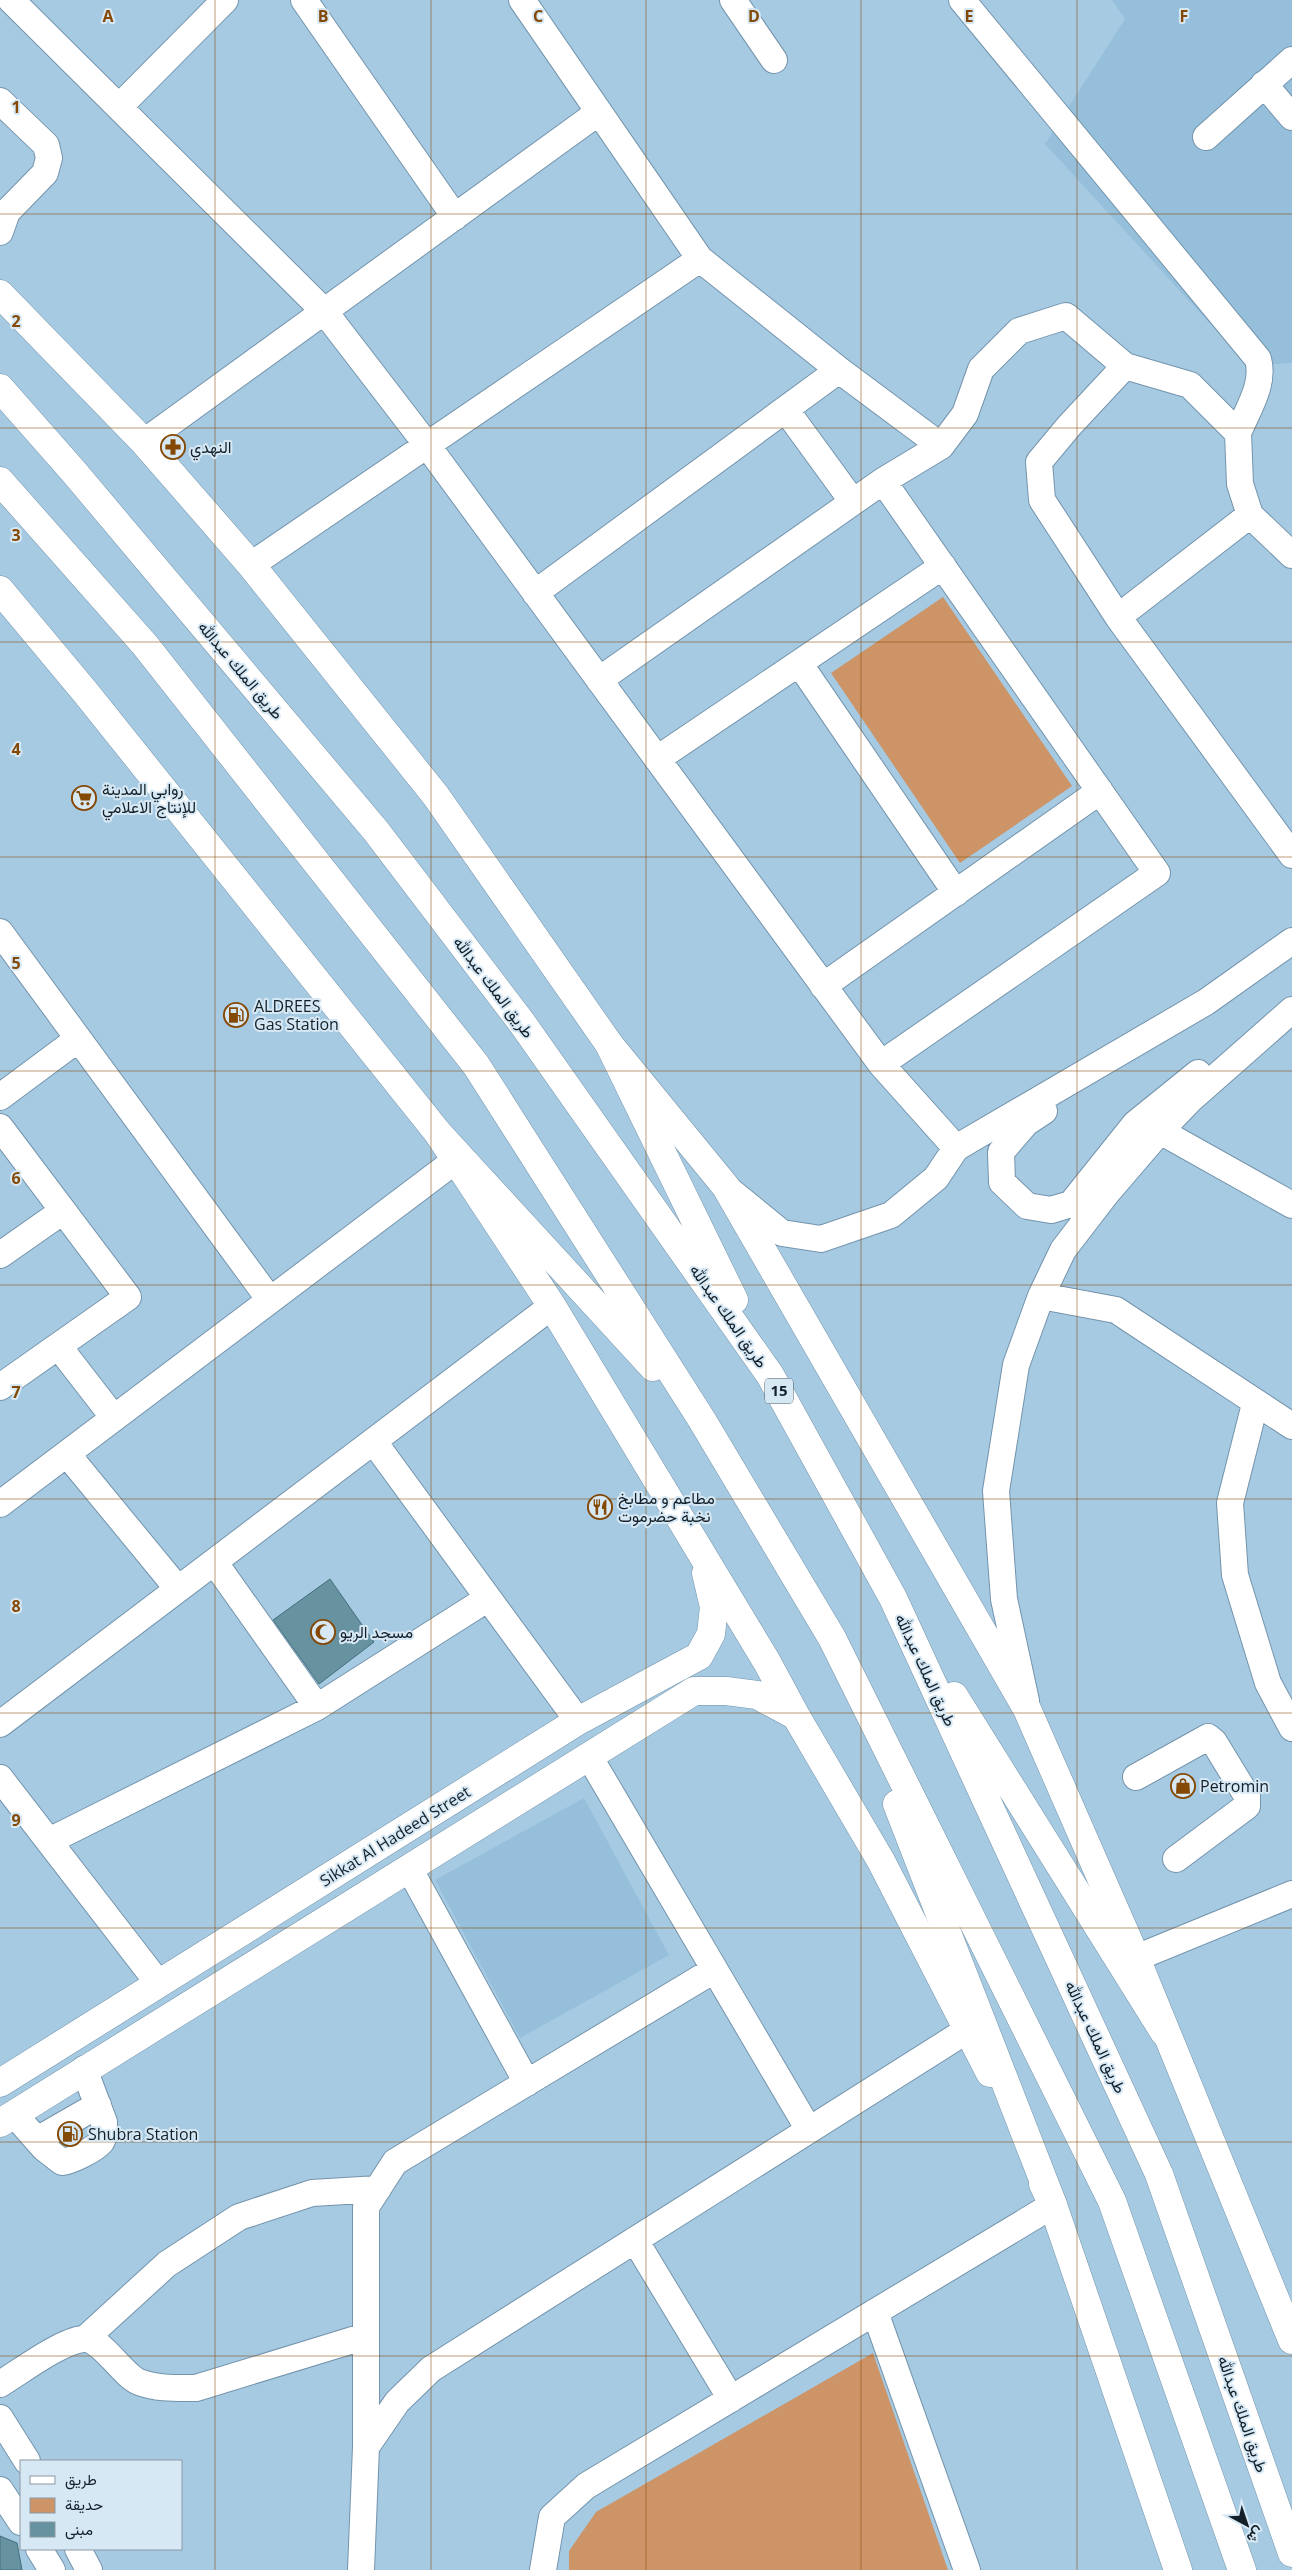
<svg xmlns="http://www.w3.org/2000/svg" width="1292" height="2570" font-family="'Open Sans',Vazirmatn,sans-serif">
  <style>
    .built { fill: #96bfdc }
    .green { fill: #cc9467 }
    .building { fill: #6792a0; stroke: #446e7b }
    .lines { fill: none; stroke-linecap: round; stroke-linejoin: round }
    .minor-casing { stroke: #7394ac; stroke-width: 28 }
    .major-casing { stroke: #7394ac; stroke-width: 29 }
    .highway-casing { stroke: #7394ac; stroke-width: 29 }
    .minor { stroke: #fff; stroke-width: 26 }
    .major { stroke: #fff; stroke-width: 28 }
    .highway { stroke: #fff; stroke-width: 28 }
    .grid { fill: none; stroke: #854906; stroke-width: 1; stroke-opacity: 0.55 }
    .labels { text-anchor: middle; stroke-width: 4; stroke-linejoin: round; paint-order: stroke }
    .shield { fill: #d7e8f5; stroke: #4e5c66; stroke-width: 1 }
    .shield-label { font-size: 15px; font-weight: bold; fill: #132029 }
    .poi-label { font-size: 16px; fill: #132029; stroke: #d7e8f5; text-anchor: start }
    .street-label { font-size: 16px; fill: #132029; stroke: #d7e8f5 }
    .grid-label { font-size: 16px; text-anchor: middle; font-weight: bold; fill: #854906; stroke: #d7e8f5; stroke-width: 4; stroke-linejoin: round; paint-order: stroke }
  </style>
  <rect width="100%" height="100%" fill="#a7cae3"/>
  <path class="built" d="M 1112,0 L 1292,0 L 1292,363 L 1249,366 L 1045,144 L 1125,19 Z
    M 584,1798 L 669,1955 L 520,2038 L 435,1880 Z"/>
  <path class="green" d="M 943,597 L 1072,786 L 960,863 L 831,673 Z
    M 873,2353 L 948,2570 L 569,2570 L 569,2551 L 596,2512 Z"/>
  <path class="building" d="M 330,1579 L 374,1642 L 319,1684 L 273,1620 Z
    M 0,2536 L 17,2543 L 22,2570 L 0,2570 Z"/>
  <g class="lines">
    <defs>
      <path id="minor" d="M 11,0 L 324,311 L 427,445 L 881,1064 L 956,1148
        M 304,0 L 455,217
        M 522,0 L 700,259 L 839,370 L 941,446
        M 733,0 L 774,60
        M 962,0 L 1258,359 C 1265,384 1248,409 1238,433
        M 1264,84 L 1292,117
        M 0,101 L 46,145 L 49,158 L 45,173 L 7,212 L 0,232
        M 119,107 L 225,0
        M 1206,137 L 1292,60
        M 1125,366 L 1069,426 L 1039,462 L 1042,500 L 1118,617 L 1292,855
        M 786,410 L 853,502
        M 144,442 L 599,112
        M 251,565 L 700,259
        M 535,593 L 839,370
        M 1118,617 L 1250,515
        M 799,663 L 956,893
        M 599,680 L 883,481 L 941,446 L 965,414 L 981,369 L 1019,331 L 1066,316 L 1125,366 L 1190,385 L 1238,433 L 1240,484 L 1250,515 L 1292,555
        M 657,759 L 943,566
        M 0,932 L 270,1300
        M 823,986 L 1100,791
        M 881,1064 L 1157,873 L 883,481
        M 0,1097 L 78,1039
        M 1044,1111 L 1026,1123 L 1001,1152 L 1002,1182 L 1027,1206 L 1051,1210 L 1071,1204 L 1135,1124 L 1198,1073
        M 0,1127 L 128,1297 L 0,1387
        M 1160,1131 L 1292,1205
        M 728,1189 L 782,1233 L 821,1239 L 891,1215 L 936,1178 L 956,1148 L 1206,1002 L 1292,941
        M 0,1255 L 63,1211
        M 1041,1296 L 1116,1310 L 1292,1426
        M 59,1347 L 114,1418
        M 1255,1404 L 1230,1503 L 1235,1575 L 1268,1683 L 1292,1728
        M 374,1442 L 578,1721
        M 67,1454 L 178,1589
        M 0,1504 L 456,1160
        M 215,1563 L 317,1707
        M 1026,1701 L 1004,1599 L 996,1491 L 1016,1365 L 1041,1296 L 1063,1250 L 1106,1194 L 1160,1131 L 1191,1099 L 1292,1010
        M 0,1724 L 552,1306
        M 589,1756 L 809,2130
        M 1136,1777 L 1208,1737 L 1214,1742 L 1247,1796 L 1247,1806 L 1176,1859
        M 0,1778 L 159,1984
        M 49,1841 L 317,1707 L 487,1599
        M 409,1868 L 527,2083
        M 1136,1958 L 1292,1894
        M 14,2114 L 44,2148 L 62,2162 C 72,2161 95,2149 101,2142 C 105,2136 104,2128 104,2122 L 84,2069
        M 37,2140 L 98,2105
        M 635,2240 L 731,2399
        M 875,2312 L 967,2570
        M 86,2338 L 167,2264 L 239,2217 L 312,2193 L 378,2189
        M 0,2384 C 20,2372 61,2341 83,2339 C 101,2337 122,2375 139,2382 C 157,2389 177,2388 196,2388 L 366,2336
        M 0,2418 L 27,2461
        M 366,2447 L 366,2207 L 395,2162 L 714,1970
        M 0,2490 L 21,2522
        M 39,2549 L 52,2570
        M 78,2549 L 89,2570
        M 361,2570 L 366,2447 L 397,2402 L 431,2369 L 969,2029
        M 543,2570 L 552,2517 L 586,2486 L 1053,2205"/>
      <path id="major" d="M 0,294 L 144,442 L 251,565 L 436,796 L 609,1044 L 726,1187 L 1027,1709 L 1136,1958 L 1292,2340
        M 0,590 L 86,693 L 438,1133 L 552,1306 L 767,1662 L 796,1716 L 881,1861 L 990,2073
        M 0,2083 L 578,1721 L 699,1656 L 711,1634 L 714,1607 L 706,1573
        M 0,2123 L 694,1691 L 726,1691 L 757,1695 L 796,1716
        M 1043,2184 L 1053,2205 L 1178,2570"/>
      <path id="highway" d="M 0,388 L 74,472 L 376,831 L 522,1023 L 770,1375 L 893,1598 L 1159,2174 L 1292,2553
        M 0,481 L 145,645 L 476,1065 L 702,1420 L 832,1638 L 1112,2201 L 1242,2570
        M 609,1044 L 734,1300
        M 438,1133 L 653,1367
        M 954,1696 L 1164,2032
        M 897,1804 L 1053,2205"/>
    </defs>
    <use href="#minor" class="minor-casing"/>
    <use href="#major" class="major-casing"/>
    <use href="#highway" class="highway-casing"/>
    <use href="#minor" class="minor"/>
    <use href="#major" class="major"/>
    <use href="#highway" class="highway"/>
  </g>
  <path class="grid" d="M 215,0 L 215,2570M 431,0 L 431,2570M 646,0 L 646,2570M 861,0 L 861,2570M 1077,0 L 1077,2570M 0,214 L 1292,214M 0,428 L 1292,428M 0,642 L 1292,642M 0,857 L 1292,857M 0,1071 L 1292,1071M 0,1285 L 1292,1285M 0,1499 L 1292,1499M 0,1713 L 1292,1713M 0,1928 L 1292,1928M 0,2142 L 1292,2142M 0,2356 L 1292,2356"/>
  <defs>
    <symbol id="pharmacy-ring" viewBox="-11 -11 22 22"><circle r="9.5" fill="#d7e8f5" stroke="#854906" stroke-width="1.5"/><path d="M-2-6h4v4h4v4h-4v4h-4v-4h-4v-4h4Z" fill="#854906"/></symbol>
    <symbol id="supermarket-ring" viewBox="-11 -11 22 22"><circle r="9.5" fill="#d7e8f5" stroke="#854906" stroke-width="1.5"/><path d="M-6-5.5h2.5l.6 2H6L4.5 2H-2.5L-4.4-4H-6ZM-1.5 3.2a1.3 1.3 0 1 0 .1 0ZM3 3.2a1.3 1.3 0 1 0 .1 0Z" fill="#854906"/></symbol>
    <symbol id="fuel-ring" viewBox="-11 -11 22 22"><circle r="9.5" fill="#d7e8f5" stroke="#854906" stroke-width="1.5"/><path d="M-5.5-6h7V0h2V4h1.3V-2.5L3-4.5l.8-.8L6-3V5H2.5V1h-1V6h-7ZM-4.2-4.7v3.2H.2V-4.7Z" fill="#854906"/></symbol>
    <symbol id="restaurant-ring" viewBox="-11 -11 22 22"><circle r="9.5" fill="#d7e8f5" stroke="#854906" stroke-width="1.5"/><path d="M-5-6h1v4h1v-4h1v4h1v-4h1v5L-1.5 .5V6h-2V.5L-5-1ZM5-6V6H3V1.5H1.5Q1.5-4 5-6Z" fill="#854906"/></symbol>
    <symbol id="mosque-ring" viewBox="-11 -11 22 22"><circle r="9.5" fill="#d7e8f5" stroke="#854906" stroke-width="1.5"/><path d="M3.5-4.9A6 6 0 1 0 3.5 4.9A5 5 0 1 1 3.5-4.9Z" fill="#854906"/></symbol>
    <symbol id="shop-ring" viewBox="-11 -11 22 22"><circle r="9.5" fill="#d7e8f5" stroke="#854906" stroke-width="1.5"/><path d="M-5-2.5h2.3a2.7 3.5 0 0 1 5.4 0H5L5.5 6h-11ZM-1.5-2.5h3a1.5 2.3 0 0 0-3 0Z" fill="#854906"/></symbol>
  </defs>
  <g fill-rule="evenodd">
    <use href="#pharmacy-ring" x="159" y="433" width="28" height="28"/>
    <use href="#supermarket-ring" x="70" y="784" width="28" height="28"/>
    <use href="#fuel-ring" x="222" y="1001" width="28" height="28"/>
    <use href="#restaurant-ring" x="586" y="1493" width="28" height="28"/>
    <use href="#mosque-ring" x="309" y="1618" width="28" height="28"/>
    <use href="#shop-ring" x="1169" y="1772" width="28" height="28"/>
    <use href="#fuel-ring" x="56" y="2120" width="28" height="28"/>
  </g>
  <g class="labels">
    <rect class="shield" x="765" y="1378.5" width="28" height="25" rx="4"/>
    <g class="shield-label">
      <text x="779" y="1396">15</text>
    </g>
    <g class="poi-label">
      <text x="190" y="453">النهدي</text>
      <text x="102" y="795">روابي المدينة<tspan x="102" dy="18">للإنتاج الاعلامي</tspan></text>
      <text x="254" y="1012">ALDREES<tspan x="254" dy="18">Gas Station</tspan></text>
      <text x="618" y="1504">مطاعم و مطابخ<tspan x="618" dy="18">نخبة حضرموت</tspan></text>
      <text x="340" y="1638">مسجد الريو</text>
      <text x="1200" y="1792">Petromin</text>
      <text x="88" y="2140">Shubra Station</text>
    </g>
    <g class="street-label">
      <text transform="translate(241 670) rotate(50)" y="6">طريق الملك عبدالله</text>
      <text transform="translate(494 987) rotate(53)" y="6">طريق الملك عبدالله</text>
      <text transform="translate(729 1316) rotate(55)" y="6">طريق الملك عبدالله</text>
      <text transform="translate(926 1670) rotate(65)" y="6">طريق الملك عبدالله</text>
      <text transform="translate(395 1836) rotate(-32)" y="6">Sikkat Al Hadeed Street</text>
      <text transform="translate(1096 2037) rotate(65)" y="6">طريق الملك عبدالله</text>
      <text transform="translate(1243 2414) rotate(71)" y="6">طريق الملك عبدالله</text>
    </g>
  </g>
  <g class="grid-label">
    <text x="108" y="22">A</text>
    <text x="323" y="22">B</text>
    <text x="538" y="22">C</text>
    <text x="754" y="22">D</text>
    <text x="969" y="22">E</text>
    <text x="1184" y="22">F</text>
    <text x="16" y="113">1</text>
    <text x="16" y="327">2</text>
    <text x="16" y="541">3</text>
    <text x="16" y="755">4</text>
    <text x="16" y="969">5</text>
    <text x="16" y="1184">6</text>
    <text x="16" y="1398">7</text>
    <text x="16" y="1612">8</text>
    <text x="16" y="1826">9</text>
  </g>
  <rect x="20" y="2460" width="162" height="90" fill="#d7e8f5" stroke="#8998a3"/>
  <rect x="30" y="2476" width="25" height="8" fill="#ffffff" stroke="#8998a3"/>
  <text x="65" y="2485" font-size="15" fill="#132029">طريق</text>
  <rect x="30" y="2498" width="25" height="15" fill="#cc9467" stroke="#8998a3"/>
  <text x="65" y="2510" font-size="15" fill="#132029">حديقة</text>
  <rect x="30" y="2522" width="25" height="15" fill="#6792a0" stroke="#8998a3"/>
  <text x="65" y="2535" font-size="15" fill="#132029">مبنى</text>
  <g transform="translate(1247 2525) rotate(140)" stroke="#d7e8f5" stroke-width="4" paint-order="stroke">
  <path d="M0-4L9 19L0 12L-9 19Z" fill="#132029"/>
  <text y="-8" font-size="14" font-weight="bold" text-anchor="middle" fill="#132029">ش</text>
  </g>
</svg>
